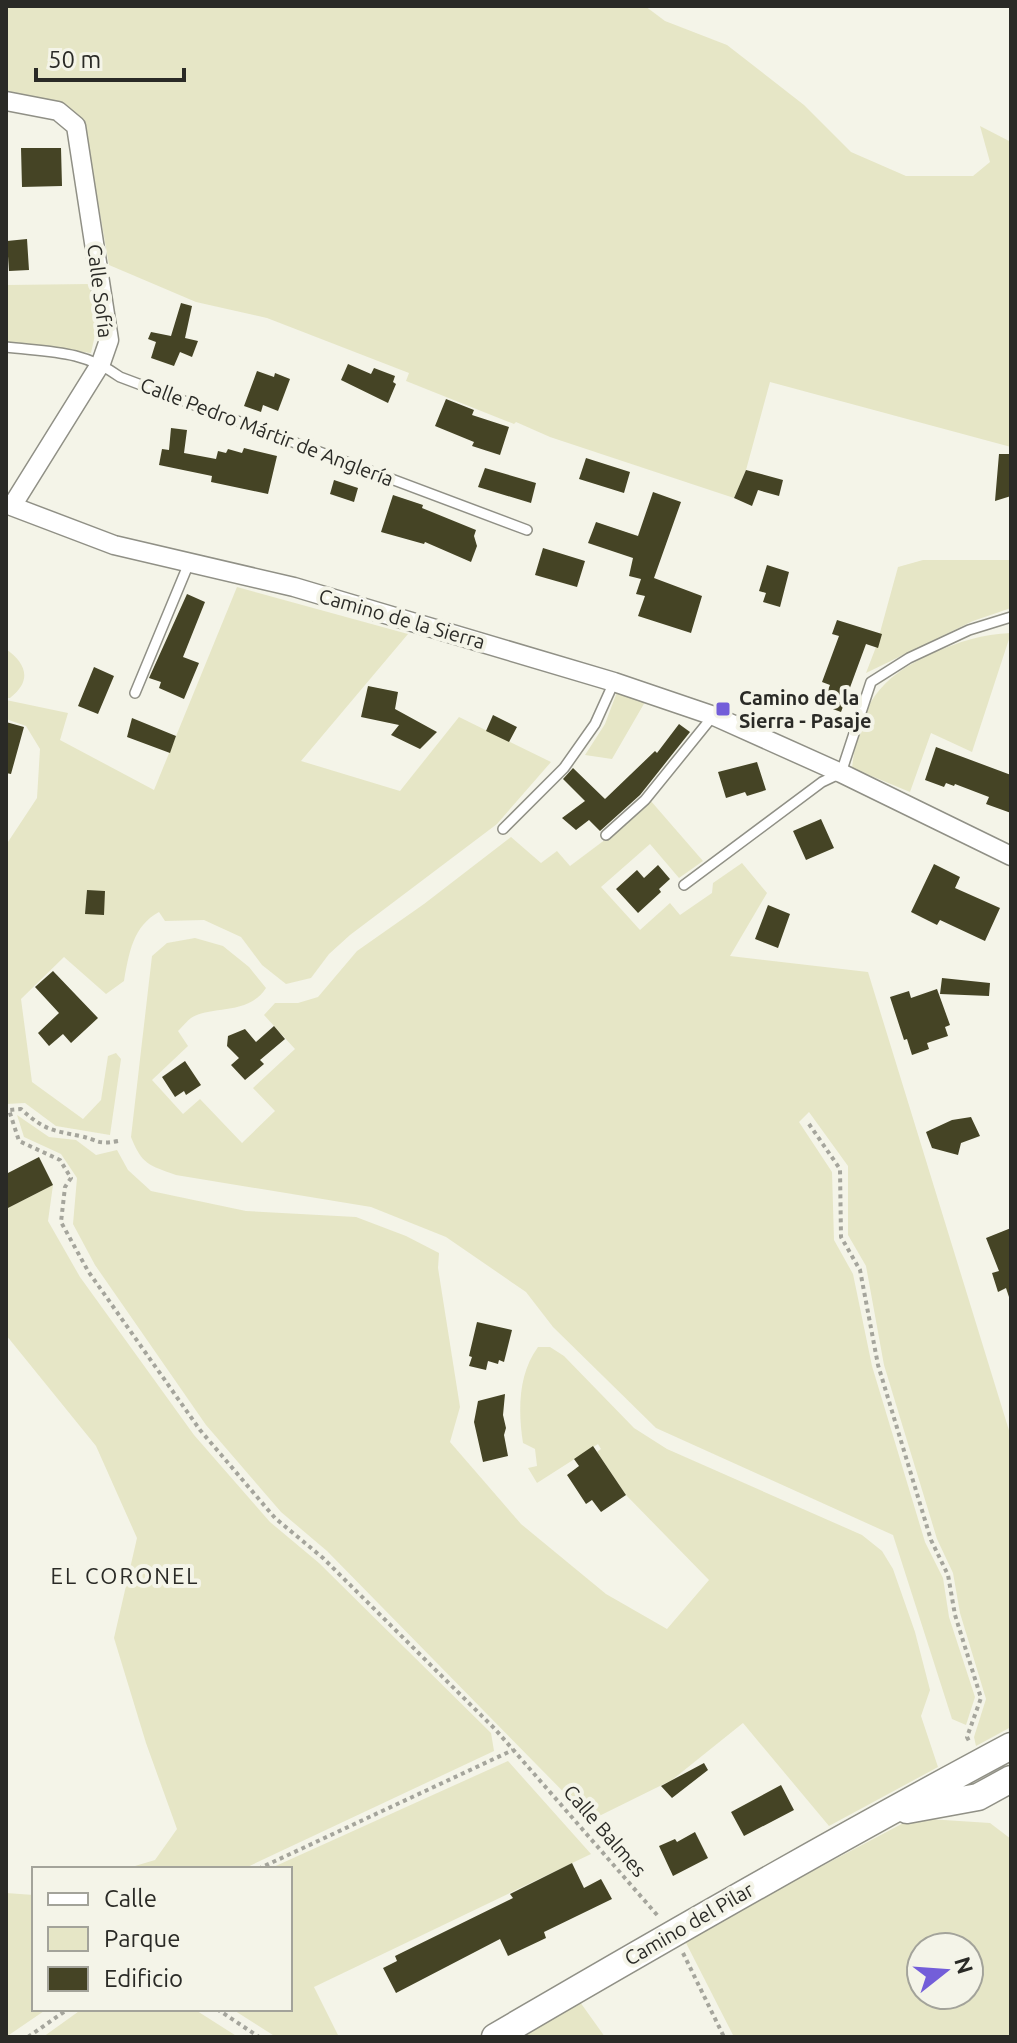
<svg xmlns="http://www.w3.org/2000/svg" width="1017" height="2043" font-family="Ubuntu,sans-serif">
  <style>
    .green { fill: #e6e6c6; fill-rule: evenodd }
    .building { fill: #454425 }
    .lines { fill: none; stroke-linecap: round; stroke-linejoin: round }
    .service-casing { stroke: #909086; stroke-width: 12 }
    .minor-casing { stroke: #909086; stroke-width: 21 }
    .secondary-casing { stroke: #909086; stroke-width: 29 }
    .path { stroke: #a5a59c; stroke-width: 4; stroke-dasharray: 4 4; stroke-linecap: butt }
    .service { stroke: #fff; stroke-width: 9 }
    .minor { stroke: #fff; stroke-width: 18 }
    .secondary { stroke: #fff; stroke-width: 26 }
    .poi-dot { fill: #735ed9; stroke: #f4f4e8; stroke-width: 3 }
    .labels { text-anchor: middle; stroke-width: 8; stroke-linejoin: round; paint-order: stroke }
    .street-label { font-size: 20px; fill: #2a2a26; stroke: #f4f4e8 }
    .poi-label { font-size: 20px; font-weight: bold; fill: #2a2a26; stroke: #f4f4e8; text-anchor: start }
    .neighbourhood-label { font-size: 22px; letter-spacing: 2px; fill: #2a2a26; stroke: #f4f4e8 }
  </style>
  <rect width="100%" height="100%" fill="#f4f4e8"/>
  <path class="green" d="M 6,6 L 645,6 L 665,21 L 727,45 L 804,105 L 851,152 L 906,176 L 973,176 L 990,162 L 980,126 L 1011,142 L 1011,447 L 770,382 L 746,470 L 734,498 L 550,437 L 516,422 L 514,424 L 406,381 L 409,373 L 267,318 L 196,302 L 109,265 L 85,128 L 67,105 L 6,92 Z
    M 90,284 L 97,326 L 91,353 L 6,343 L 6,285 Z
    M 923,560 L 1011,560 L 1011,608 L 973,621 L 866,673 L 876,647 L 898,567 Z
    M 237,587 L 408,634 L 301,761 L 400,791 L 459,717 L 551,762 L 497,824 L 350,935 L 329,954 L 311,978 L 286,984 L 262,965 L 241,937 L 204,920 L 165,921 L 159,912 C 133,926 129,953 124,981 L 106,994 L 64,957 L 21,999 L 32,1082 L 83,1119 L 101,1100 L 108,1056 L 116,1053 L 121,1059 L 110,1135 L 56,1126 L 25,1103 L 6,1104 L 6,845 L 37,798 L 40,749 L 26,726 L 6,719 L 6,700 L 68,713 L 60,740 L 154,790 Z
    M 1011,633 L 972,752 L 931,733 L 910,792 L 852,768 C 859,707 877,678 933,653 C 958,642 983,634 1011,633 Z
    M 6,649 C 27,664 32,681 10,698 L 6,698 Z
    M 617,692 L 645,702 L 612,759 L 585,755 L 605,724 Z
    M 650,800 L 703,861 L 679,878 L 650,844 L 601,887 L 640,930 L 670,903 L 680,915 L 712,893 L 713,883 L 742,863 L 767,893 L 730,956 L 868,972 L 1011,1437 L 1011,1727 L 976,1746 L 974,1737 L 986,1699 L 960,1613 L 953,1573 L 937,1539 L 884,1365 L 866,1266 L 848,1235 L 848,1166 L 809,1112 L 799,1122 L 832,1172 L 834,1240 L 853,1274 L 872,1366 L 925,1542 L 943,1578 L 949,1617 L 975,1697 L 966,1725 L 952,1719 L 893,1535 L 656,1428 L 553,1327 L 526,1292 L 446,1237 L 371,1207 L 176,1175 C 149,1165 142,1165 131,1137 L 152,956 L 167,943 L 195,938 L 223,946 L 249,967 L 266,988 C 248,1016 210,1005 191,1018 C 187,1021 182,1027 178,1031 L 188,1046 L 152,1080 L 183,1114 L 200,1099 L 242,1143 L 275,1111 L 253,1088 L 295,1049 L 264,1015 L 275,1003 L 298,1003 L 318,997 L 357,951 L 424,904 L 511,837 L 541,863 L 557,851 L 570,866 L 630,821 Z
    M 17,1115 L 49,1137 L 76,1140 L 96,1155 L 117,1150 L 128,1170 L 151,1191 L 246,1211 L 356,1217 L 406,1236 L 439,1253 L 438,1268 L 460,1407 L 450,1442 L 521,1524 L 606,1594 L 667,1629 L 709,1580 L 626,1495 L 597,1452 L 601,1449 L 598,1444 L 537,1483 L 528,1468 L 537,1466 L 535,1449 L 523,1443 C 518,1411 518,1374 538,1347 L 550,1347 L 564,1356 L 634,1428 L 667,1449 L 862,1535 L 882,1551 L 893,1569 L 915,1632 L 930,1690 L 921,1716 L 938,1767 L 829,1826 L 743,1723 L 672,1780 L 591,1820 L 327,1551 L 281,1512 L 206,1425 L 95,1265 L 73,1224 L 77,1178 L 61,1154 L 24,1137 Z
    M 53,1185 L 48,1221 L 80,1277 L 194,1435 L 270,1522 L 319,1563 L 491,1733 L 494,1751 L 243,1869 L 125,1869 L 155,1860 L 177,1829 L 146,1743 L 114,1638 L 137,1538 L 96,1446 L 6,1335 L 6,1209 Z
    M 508,1761 L 591,1854 L 314,1987 L 339,2037 L 276,2037 L 232,2009 L 290,2009 L 290,1869 L 269,1869 Z
    M 913,1818 L 990,1823 L 1011,1839 L 1011,2037 L 734,2037 L 684,1939 ZM 921,1947 L 969,1947 L 969,1995 L 921,1995 Z
    M 6,1893 L 34,1895 L 34,2009 L 47,2009 L 6,2037 Z
    M 580,2002 L 605,2037 L 519,2037 Z
    M 82,2009 L 194,2009 L 238,2037 L 43,2037 Z"/>
  <path class="building" d="M 21,148 L 61,148 L 62,186 L 22,187 Z
    M 27,239 L 29,270 L 9,271 L 7,241 Z
    M 181,303 L 192,306 L 185,338 L 198,341 L 192,357 L 180,352 L 174,366 L 151,358 L 156,342 L 148,339 L 151,332 L 171,336 Z
    M 348,364 L 371,374 L 374,368 L 395,376 L 393,382 L 396,384 L 388,403 L 341,380 Z
    M 257,371 L 274,377 L 275,373 L 290,379 L 278,411 L 263,405 L 261,412 L 244,406 Z
    M 446,399 L 474,410 L 472,415 L 509,427 L 500,455 L 472,446 L 474,442 L 435,426 Z
    M 171,428 L 187,430 L 184,453 L 216,459 L 218,451 L 226,453 L 228,449 L 242,453 L 244,448 L 277,456 L 268,494 L 211,482 L 212,476 L 159,465 L 162,449 L 169,450 Z
    M 999,454 L 1011,454 L 1011,496 L 995,501 Z
    M 586,458 L 630,472 L 624,493 L 579,479 Z
    M 485,468 L 536,483 L 531,503 L 478,487 Z
    M 746,470 L 783,480 L 779,496 L 758,490 L 752,506 L 734,498 Z
    M 334,480 L 358,488 L 354,502 L 330,494 Z
    M 653,492 L 681,502 L 654,578 L 702,596 L 691,633 L 638,616 L 645,596 L 636,594 L 641,579 L 629,576 L 633,558 L 588,543 L 596,522 L 638,536 Z
    M 393,495 L 423,505 L 422,508 L 476,530 L 474,536 L 477,546 L 471,562 L 425,542 L 424,544 L 381,532 Z
    M 543,548 L 585,561 L 577,587 L 535,575 Z
    M 767,565 L 789,572 L 780,607 L 763,602 L 766,593 L 759,591 Z
    M 187,594 L 205,602 L 183,657 L 199,663 L 184,699 L 159,688 L 161,682 L 149,678 Z
    M 837,620 L 882,634 L 878,648 L 866,644 L 841,712 L 822,705 L 830,685 L 822,682 L 839,636 L 832,634 Z
    M 94,667 L 114,676 L 98,714 L 78,706 Z
    M 368,686 L 398,692 L 395,709 L 437,732 L 420,749 L 391,735 L 399,725 L 361,717 Z
    M 493,715 L 517,727 L 509,742 L 486,731 Z
    M 132,718 L 176,736 L 170,753 L 127,737 Z
    M 6,722 L 24,727 L 11,774 L 6,773 Z
    M 679,724 L 690,732 L 640,795 L 600,831 L 589,820 L 576,830 L 562,818 L 585,801 L 563,779 L 573,768 L 605,799 L 655,751 L 657,753 Z
    M 936,747 L 1011,775 L 1011,813 L 986,804 L 989,797 L 955,784 L 954,786 L 946,783 L 944,787 L 925,780 Z
    M 757,762 L 766,790 L 747,796 L 745,792 L 726,798 L 718,772 Z
    M 821,819 L 834,848 L 806,860 L 793,831 Z
    M 934,864 L 960,877 L 955,888 L 1000,908 L 985,941 L 940,920 L 937,925 L 911,912 Z
    M 658,865 L 670,879 L 659,889 L 661,892 L 638,913 L 616,889 L 637,870 L 644,878 Z
    M 87,890 L 105,891 L 104,915 L 85,914 Z
    M 768,905 L 790,914 L 778,948 L 755,939 Z
    M 53,971 L 98,1018 L 71,1043 L 63,1034 L 49,1046 L 38,1033 L 59,1013 L 35,987 Z
    M 942,978 L 990,983 L 989,996 L 940,994 Z
    M 937,989 L 950,1025 L 945,1027 L 948,1036 L 927,1043 L 929,1049 L 912,1055 L 907,1039 L 904,1040 L 890,997 L 909,991 L 911,998 Z
    M 274,1026 L 285,1039 L 260,1060 L 264,1064 L 245,1080 L 231,1065 L 239,1058 L 227,1046 L 228,1036 L 245,1029 L 256,1042 Z
    M 185,1061 L 201,1085 L 186,1095 L 184,1091 L 175,1097 L 162,1077 Z
    M 971,1117 L 980,1136 L 961,1143 L 958,1155 L 932,1148 L 926,1132 L 952,1120 Z
    M 39,1157 L 53,1185 L 6,1209 L 6,1174 Z
    M 1011,1228 L 1011,1299 L 1010,1300 L 1006,1288 L 998,1292 L 992,1273 L 999,1271 L 986,1238 Z
    M 477,1322 L 512,1330 L 504,1362 L 499,1360 L 498,1364 L 488,1361 L 486,1370 L 469,1366 L 472,1357 L 469,1356 Z
    M 505,1394 L 503,1415 L 506,1428 L 504,1435 L 508,1456 L 483,1462 L 474,1422 L 478,1401 Z
    M 593,1446 L 626,1495 L 601,1512 L 592,1500 L 586,1504 L 567,1475 L 579,1466 L 574,1459 Z
    M 704,1763 L 708,1770 L 672,1798 L 661,1786 Z
    M 781,1785 L 794,1810 L 744,1836 L 731,1812 Z
    M 695,1832 L 708,1858 L 673,1876 L 659,1846 L 675,1839 L 677,1842 Z
    M 572,1863 L 584,1888 L 601,1879 L 612,1899 L 544,1932 L 546,1938 L 508,1956 L 500,1939 L 396,1993 L 383,1968 L 397,1961 L 395,1956 L 513,1898 L 510,1894 Z"/>
  <g class="lines">
    <defs>
      <path id="service" d="M 6,347 C 50,352 83,350 120,377 L 527,530
        M 135,693 L 189,563
        M 503,829 L 564,768 L 595,724 L 614,682
        M 606,835 L 645,800 L 713,716
        M 684,885 L 822,782 L 841,773 L 871,682 L 909,658 L 969,630 L 1011,617"/>
      <path id="minor" d="M 6,101 L 58,111 L 76,126 L 109,340 L 101,363 L 12,506
        M 6,504 L 114,545 L 294,587 L 614,682 L 714,716 L 841,773 L 1011,856"/>
      <path id="secondary" d="M 907,1810 L 978,1797 L 1011,1779
        M 495,2037 C 666,1937 837,1839 1011,1746"/>
    </defs>
    <use href="#service" class="service-casing"/>
    <use href="#minor" class="minor-casing"/>
    <use href="#secondary" class="secondary-casing"/>
    <path class="path" d="M 809,1124 L 840,1169 L 841,1237 L 860,1270 L 878,1365 L 931,1540 L 948,1575 L 955,1615 L 981,1698 L 967,1737 L 970,1743
      M 118,1141 C 96,1145 99,1140 80,1136 C 51,1130 44,1130 21,1109 L 9,1110 L 19,1141 L 60,1160 L 71,1178 L 65,1187 L 61,1222 L 88,1271 L 200,1430 L 275,1518 L 323,1558 L 495,1729 L 658,1916
      M 258,1869 L 513,1750
      M 683,1953 L 724,2037
      M 217,2009 L 259,2037
      M 28,2037 L 68,2009"/>
    <use href="#service" class="service"/>
    <use href="#minor" class="minor"/>
    <use href="#secondary" class="secondary"/>
  </g>
  <rect class="poi-dot" x="715" y="701" width="16" height="16" rx="4"/>
  <g class="labels">
    <g class="street-label">
      <text transform="translate(100 291) rotate(83)" y="7">Calle Sofía</text>
      <text transform="translate(267 432) rotate(21)" y="7">Calle Pedro Mártir de Anglería</text>
      <text transform="translate(402 619) rotate(16)" y="7">Camino de la Sierra</text>
      <text transform="translate(605 1831) rotate(49)" y="7">Calle Balmes</text>
      <text transform="translate(689 1924) rotate(-30)" y="7">Camino del Pilar</text>
    </g>
    <g class="poi-label">
      <text x="739" y="705">Camino de la<tspan x="739" dy="23">Sierra - Pasaje</tspan></text>
    </g>
    <g class="neighbourhood-label">
      <text x="125" y="1584">EL CORONEL</text>
    </g>
  </g>
  <rect width="1017" height="2043" fill="none" stroke="#2a2a26" stroke-width="16"/>
  <rect x="32" y="1867" width="260" height="144" fill="#f4f4e8" stroke="#a3a39a" stroke-width="2"/>
  <rect x="48" y="1893" width="40" height="12" fill="#ffffff" stroke="#a3a39a" stroke-width="2"/>
  <text x="104" y="1907" font-size="24" fill="#2a2a26">Calle</text>
  <rect x="48" y="1927" width="40" height="24" fill="#e6e6c6" stroke="#a3a39a" stroke-width="2"/>
  <text x="104" y="1947" font-size="24" fill="#2a2a26">Parque</text>
  <rect x="48" y="1967" width="40" height="24" fill="#454425" stroke="#a3a39a" stroke-width="2"/>
  <text x="104" y="1987" font-size="24" fill="#2a2a26">Edificio</text>
  <g transform="translate(945 1971) rotate(73)"><circle r="38" fill="#f4f4e8" stroke="#a3a39a" stroke-width="2"/>
  <path d="M0-6L14 30L0 20L-14 30Z" fill="#735ed9"/>
  <text y="-12" font-size="22" font-weight="bold" text-anchor="middle" fill="#2a2a26">N</text>
  </g>
  <path d="M36 68v12h148v-12" fill="none" stroke="#2a2a26" stroke-width="4"/>
  <text x="48" y="68" font-size="24" fill="#2a2a26" stroke="#f4f4e8" stroke-width="6" paint-order="stroke">50 m</text>
</svg>
